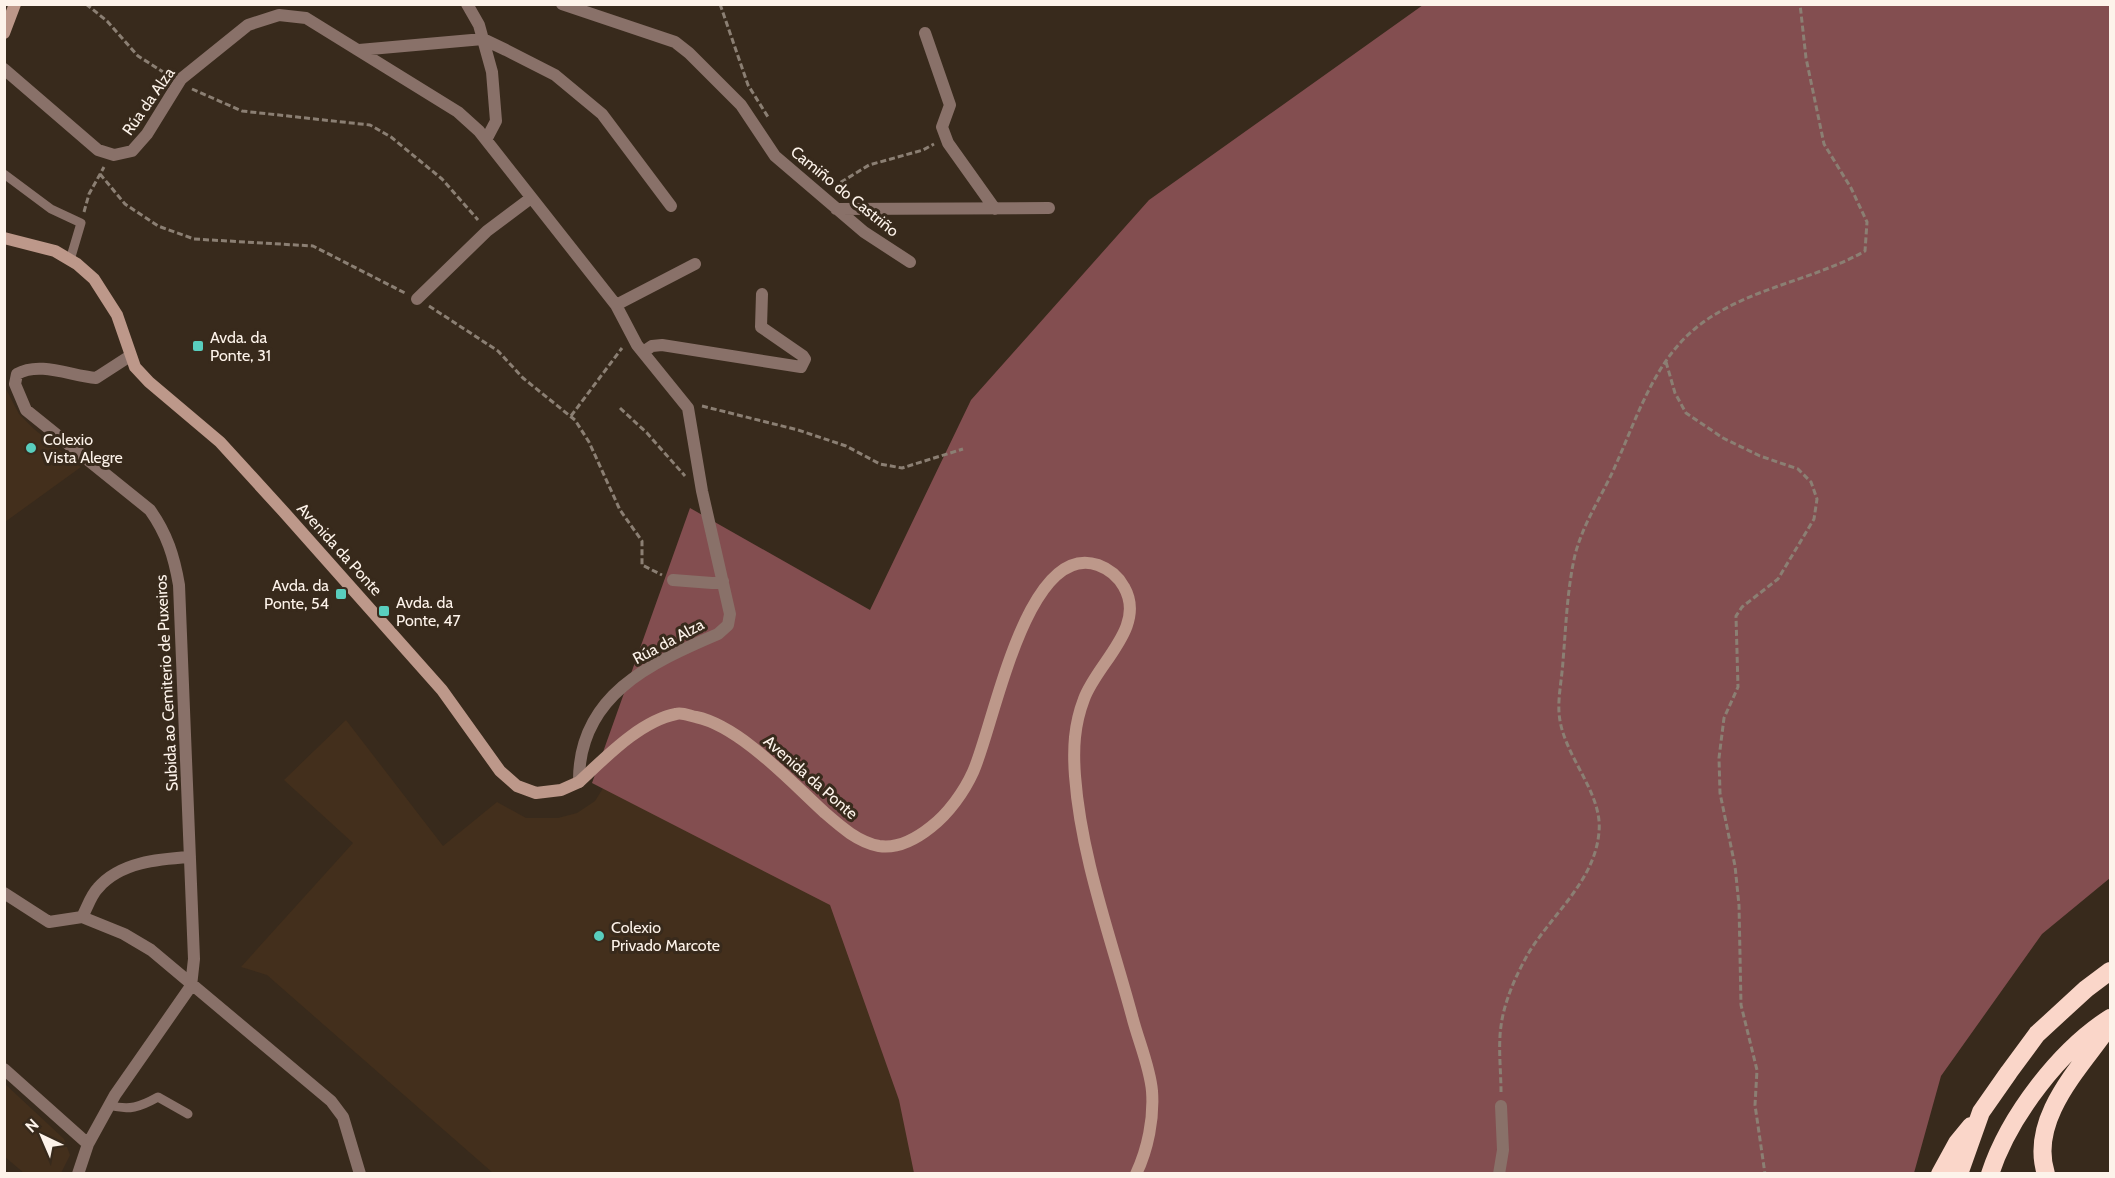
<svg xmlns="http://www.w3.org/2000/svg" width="2115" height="1178" font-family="Cabin,sans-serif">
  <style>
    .built { fill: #432f1c }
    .forest { fill: #834e50 }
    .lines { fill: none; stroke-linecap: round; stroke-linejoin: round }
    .path { stroke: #8b7f73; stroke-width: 3; stroke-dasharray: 6 3; stroke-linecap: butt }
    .lane { stroke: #897169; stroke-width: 9 }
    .street { stroke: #897169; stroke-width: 12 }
    .secondary { stroke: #bd988a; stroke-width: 12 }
    .highway { stroke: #fad6c9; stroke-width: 18 }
    .poi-dot { fill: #59cebe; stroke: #382a1c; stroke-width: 2 }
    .labels { text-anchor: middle; stroke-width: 6; stroke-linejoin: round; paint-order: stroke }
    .street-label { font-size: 16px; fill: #fdf3ea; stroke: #382a1c }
    .poi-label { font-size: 16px; fill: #fdf3ea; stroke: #382a1c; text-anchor: start }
  </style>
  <rect width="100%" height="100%" fill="#382a1c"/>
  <path class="built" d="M 5,387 L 19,414 L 34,429 L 81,467 L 5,522 Z
    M 346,720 L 443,846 L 497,802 L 526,818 L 558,818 L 577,813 L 595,801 L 615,769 L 917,914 L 960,1173 L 493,1173 L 267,975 L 241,967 L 353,843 L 284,780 Z
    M 4,1083 L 64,1139 L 70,1155 L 61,1173 L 24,1173 L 5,1157 Z"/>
  <path class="forest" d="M 1423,5 L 2110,5 L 2110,878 L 2042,934 L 1941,1076 L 1914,1173 L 914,1173 L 899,1100 L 830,905 L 592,783 L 690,508 L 870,610 L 971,400 L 1149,200 Z"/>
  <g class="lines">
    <path class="path" d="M 86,4 L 107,21 L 138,56 L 168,75
      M 720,4 L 748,85 L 768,117
      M 192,89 L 242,111 L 370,125 L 391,137 L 442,179 L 478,220
      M 100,174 L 125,204 L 158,226 L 194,239 L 313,246 L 405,293
      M 833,187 L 869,165 L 923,150 L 934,144
      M 84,212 L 89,194 L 104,167
      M 429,306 L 498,351 L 523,378 L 575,420 L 589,442 L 620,510 L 642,541 L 642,565 L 662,575
      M 1666,362 L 1675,393 L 1686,413 L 1723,438 L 1760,456 L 1798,469 L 1811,482 L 1817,499 L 1814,519 L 1778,579 L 1742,607 L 1736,616 L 1738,687 L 1724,718 L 1719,758 L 1720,793 L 1735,866 L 1739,905 L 1741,1005 L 1757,1070 L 1755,1105 L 1765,1174
      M 702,406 L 798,430 L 846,446 L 880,464 L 902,468 L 963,449
      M 620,408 L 647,433 L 685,476
      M 571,416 L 622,348
      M 1501,1092 C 1501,1071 1498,1047 1501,1026 C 1504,1002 1516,975 1528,954 C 1552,914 1595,881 1599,832 C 1603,791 1561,754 1559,712 C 1558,696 1562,678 1563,661 C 1566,626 1567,590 1575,555 C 1583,524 1600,499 1613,471 C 1636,421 1653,362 1697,327 C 1746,288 1812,281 1865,251 L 1867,222 L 1851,188 L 1824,144 L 1806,58 L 1800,4"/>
    <path class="lane" d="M 4,174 L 51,209 L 81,223 L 70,260
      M 109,1105 C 129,1111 140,1107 158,1097 L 188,1114"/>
    <path class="street" d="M 467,4 L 479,25 L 492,72 L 496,121 L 486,140
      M 562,4 L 675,42 L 689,53 L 741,105 L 775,156 L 864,232 L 910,262
      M 925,33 L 950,105 L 942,127 L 948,143 L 995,209
      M 359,50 L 483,39 L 506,50 L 555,75 L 602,114 L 671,206
      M 4,69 L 98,150 L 114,155 L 132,151 L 147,134 L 181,79 L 248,25 L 279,15 L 306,18 L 458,112 L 479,131 L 616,305 L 637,345 L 688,408 L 702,491 L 730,614 L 728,625 L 718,634 C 650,663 578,696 579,782
      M 836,209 L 1049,208
      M 417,299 L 487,231 L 531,198
      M 616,305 L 695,264
      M 643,352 L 652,346 L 662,345 L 801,367 L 805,359 L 803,356 L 761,327 L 762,294
      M 673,580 L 712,583 L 723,581
      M 4,893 L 49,922 L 82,917 L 124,934 L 151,950 L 331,1101 L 343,1117 L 360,1174
      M 82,917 C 87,908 91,895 98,888 C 120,862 159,859 190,857
      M 4,1069 L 88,1144
      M 78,1174 L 88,1144 L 115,1095 L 191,986 L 194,959 L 179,585 C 174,556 167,534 150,510 L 26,410 L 15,384 L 17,374 C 40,361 71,376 96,378 L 130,356
      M 1499,1174 L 1503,1150 L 1501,1106"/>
    <path class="secondary" d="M 4,33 L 15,4
      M 4,238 L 55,251 L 77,264 L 94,279 L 117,315 L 135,367 L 149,382 L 220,442 L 283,511 L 442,690 L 500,771 L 517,786 L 536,793 L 561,790 L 579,782 C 605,758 640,721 676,714 C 682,712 690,716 696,717 C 740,726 792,783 825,813 C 841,827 858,842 879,846 C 898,849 916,839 931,827 C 948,814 964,792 973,772 C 994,726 1026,540 1098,565 C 1109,569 1118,576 1124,587 C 1147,627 1097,663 1084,699 C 1074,725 1073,749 1075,776 C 1081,857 1111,938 1132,1016 C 1138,1040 1150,1067 1152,1091 C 1154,1118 1148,1149 1136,1174"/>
    <path class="highway" d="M 1940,1174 L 1957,1143 L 1971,1126
      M 1959,1174 L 1981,1112 L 2009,1072 L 2037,1034 L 2086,989 L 2110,971
      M 1990,1174 C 2009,1116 2060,1050 2110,1018
      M 2046,1174 C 2028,1118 2082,1066 2110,1025"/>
  </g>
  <g class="poi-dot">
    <rect x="192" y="340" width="12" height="12" rx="3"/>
    <circle cx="31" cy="448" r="6"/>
    <rect x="335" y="588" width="12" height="12" rx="3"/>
    <rect x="378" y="605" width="12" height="12" rx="3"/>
    <circle cx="599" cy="936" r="6"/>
  </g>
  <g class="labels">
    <g class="street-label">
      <text transform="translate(148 101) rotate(-55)" y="6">Rúa da Alza</text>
      <text transform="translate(845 191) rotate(39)" y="6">Camiño do Castriño</text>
      <text transform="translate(340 549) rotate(48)" y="6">Avenida da Ponte</text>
      <text transform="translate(668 641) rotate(-28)" y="6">Rúa da Alza</text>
      <text transform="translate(166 683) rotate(-93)" y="6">Subida ao Cemiterio de Puxeiros</text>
      <text transform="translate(811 777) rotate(41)" y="6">Avenida da Ponte</text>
    </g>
    <g class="poi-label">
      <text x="210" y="343">Avda. da<tspan x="210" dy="18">Ponte, 31</tspan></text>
      <text x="43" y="445">Colexio<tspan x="43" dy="18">Vista Alegre</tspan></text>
      <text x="329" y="591" text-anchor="end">Avda. da<tspan x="329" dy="18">Ponte, 54</tspan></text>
      <text x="396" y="608">Avda. da<tspan x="396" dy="18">Ponte, 47</tspan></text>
      <text x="611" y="933">Colexio<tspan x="611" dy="18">Privado Marcote</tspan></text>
    </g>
  </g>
  <rect width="2115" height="1178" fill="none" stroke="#fdf3ea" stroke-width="12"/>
  <g transform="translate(42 1136) rotate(316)" stroke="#382a1c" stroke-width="4.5" paint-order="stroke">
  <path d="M0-4.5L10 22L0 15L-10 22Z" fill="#fdf3ea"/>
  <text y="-9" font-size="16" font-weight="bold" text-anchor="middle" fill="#fdf3ea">N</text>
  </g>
</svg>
